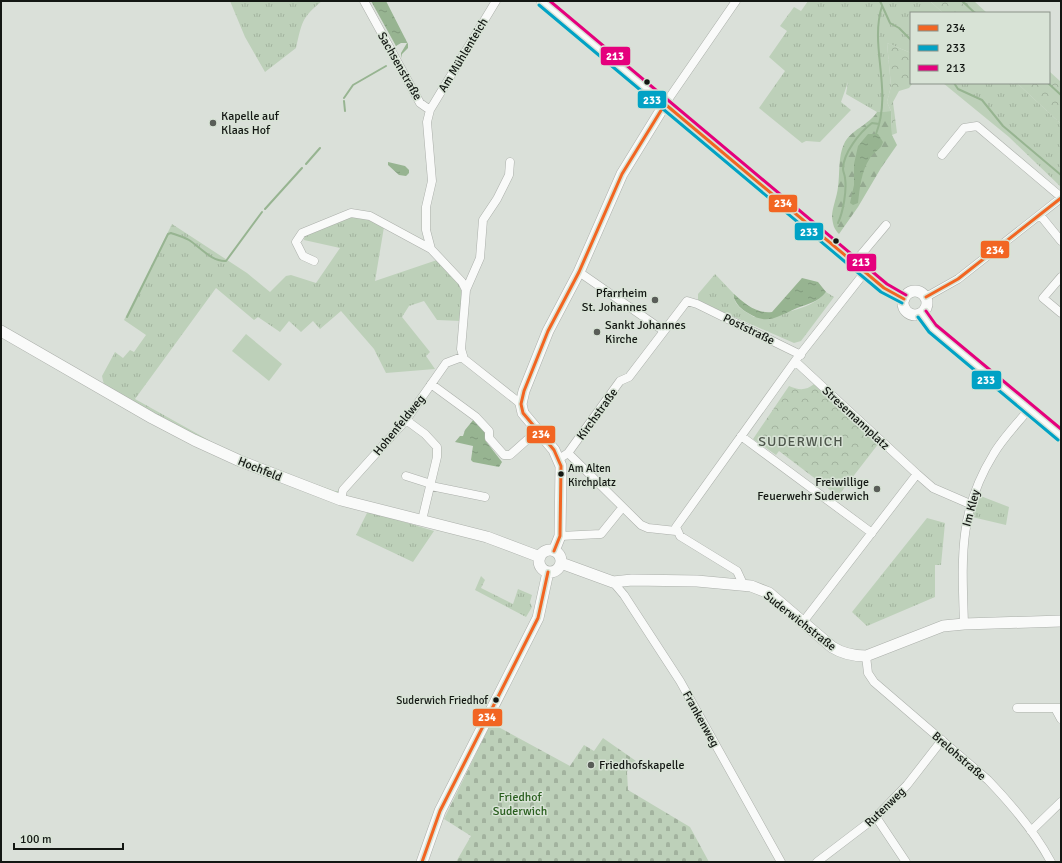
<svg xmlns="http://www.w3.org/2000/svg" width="1062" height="863" font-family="Signika,sans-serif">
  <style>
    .grass { fill: url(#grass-tufts) }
    .forest { fill: url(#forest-firs) }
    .cemetery { fill: url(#cemetery-stones) }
    .park { fill: url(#park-crowns) }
    .pitch { fill: #bdd0b9 }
    .water { fill: url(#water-ripples) }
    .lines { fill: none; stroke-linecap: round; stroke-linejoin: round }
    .stream { stroke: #97b491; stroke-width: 2 }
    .street-casing { stroke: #abafaa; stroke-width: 9 }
    .secondary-casing { stroke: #abafaa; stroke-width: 12 }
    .street { stroke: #f9faf9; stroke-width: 8 }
    .secondary { stroke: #f9faf9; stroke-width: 11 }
    .bus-1-casing { stroke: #d8e3d6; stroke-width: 6 }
    .bus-2-casing { stroke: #d8e3d6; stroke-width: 6 }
    .bus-3-casing { stroke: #d8e3d6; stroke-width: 6 }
    .bus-1 { stroke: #f26522; stroke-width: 3 }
    .bus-2 { stroke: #01a2c5; stroke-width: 3 }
    .bus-3 { stroke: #e5007d; stroke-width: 3 }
    .bus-dot { fill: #131713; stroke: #d8e3d6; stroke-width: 1.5 }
    .poi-dot { fill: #595d58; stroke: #d8e3d6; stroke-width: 1.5 }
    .labels { text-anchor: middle; stroke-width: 3; stroke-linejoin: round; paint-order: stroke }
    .bus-label { font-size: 11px; fill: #131713; stroke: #d8e3d6; text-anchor: start }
    .street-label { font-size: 12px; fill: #131713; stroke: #d8e3d6 }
    .poi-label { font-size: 12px; fill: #131713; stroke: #d8e3d6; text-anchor: start }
    .park-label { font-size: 12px; fill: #295e1e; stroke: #d8e3d6 }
    .quarter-label { font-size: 14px; letter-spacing: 1px; fill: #4e574c; stroke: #d8e3d6 }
    .line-badge { stroke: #d8e3d6; stroke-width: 1.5 }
    .badge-label { font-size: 11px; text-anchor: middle; font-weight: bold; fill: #fff }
  </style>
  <defs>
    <pattern id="grass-tufts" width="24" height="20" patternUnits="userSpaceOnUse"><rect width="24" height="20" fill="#bdd0b9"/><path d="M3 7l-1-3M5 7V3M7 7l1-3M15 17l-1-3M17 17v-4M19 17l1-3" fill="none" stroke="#a2b29e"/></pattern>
    <pattern id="forest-firs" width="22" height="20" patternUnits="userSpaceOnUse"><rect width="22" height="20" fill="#adc6a8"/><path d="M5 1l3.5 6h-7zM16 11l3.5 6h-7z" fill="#94a990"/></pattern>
    <pattern id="cemetery-stones" width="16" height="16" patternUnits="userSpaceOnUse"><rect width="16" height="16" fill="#bdd0b9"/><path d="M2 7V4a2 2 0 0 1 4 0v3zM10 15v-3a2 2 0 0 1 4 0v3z" fill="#a2b29e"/></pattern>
    <pattern id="park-crowns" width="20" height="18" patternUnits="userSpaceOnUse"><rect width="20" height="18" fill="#bdd0b9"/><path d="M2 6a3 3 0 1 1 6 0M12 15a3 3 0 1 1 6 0" fill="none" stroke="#a2b29e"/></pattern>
    <pattern id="water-ripples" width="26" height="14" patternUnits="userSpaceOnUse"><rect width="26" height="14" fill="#97b491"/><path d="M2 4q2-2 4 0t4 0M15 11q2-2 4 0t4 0" fill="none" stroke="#819a7c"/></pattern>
  </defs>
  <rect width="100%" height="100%" fill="#dae0d9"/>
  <path class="grass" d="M 230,1 L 322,1 C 301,18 302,23 296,48 L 265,72 L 245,37 Z
    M 808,1 L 930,1 L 943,13 L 911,13 L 911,53 L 887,43 L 891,86 L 887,102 L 891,111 L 877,112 L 846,94 L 848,82 L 841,102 L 851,110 L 820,142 L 806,141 L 802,143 L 759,108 L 785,71 L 769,57 L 787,31 L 780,26 L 794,7 L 801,11 Z
    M 943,83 L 1017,83 L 1061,124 L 1061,187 L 1009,137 Z
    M 358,216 L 373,220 L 384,227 L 375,281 L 437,260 C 464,287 463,282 461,321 L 437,320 L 424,301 L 409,306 L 402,317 L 430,352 L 426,356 L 435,369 L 386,373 L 374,349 L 341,311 L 320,329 L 313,321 L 301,332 L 289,321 L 280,332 L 258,317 L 254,320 L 216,288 L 135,399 L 221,447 L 272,469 L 335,491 L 340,491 L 337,493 L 219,452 L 104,385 L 102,376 L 115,352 L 123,358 L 130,350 L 134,352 L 146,335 L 124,320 L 172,224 L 247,273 L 270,292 L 286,276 L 291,275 L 316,283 L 340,248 L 304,240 L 305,233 L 331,223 Z
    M 715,274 L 734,294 C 733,306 746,312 754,317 C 776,314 811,311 826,292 L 834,297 L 801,341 L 794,343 L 698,301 L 698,294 Z
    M 978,495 L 1009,507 L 1006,525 L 972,517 Z
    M 368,511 L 434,531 L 413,562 L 356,535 Z
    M 927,518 L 945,523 L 941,565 L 935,565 L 935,597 L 867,626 L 852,612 Z
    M 481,576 L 485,580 L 481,588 L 513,604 L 518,589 L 532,595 L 530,602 L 532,607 L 526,617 L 475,590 Z"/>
  <path class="forest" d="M 891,111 L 892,135 L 897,145 L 881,168 L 858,207 L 839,234 C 834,229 833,225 832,217 C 832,208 837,197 838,187 C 840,174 838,156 844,144 C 850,130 869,125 877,112 Z"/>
  <path class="cemetery" d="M 491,723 L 570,766 L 584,745 L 594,751 L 603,738 L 636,761 L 629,766 L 627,772 L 628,790 L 690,827 L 709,862 L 456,862 L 471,836 L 444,819 Z"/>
  <path class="park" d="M 930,1 L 974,1 L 987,13 L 943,13 Z
    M 887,43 L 911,53 L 911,83 L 913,83 L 909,88 L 899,91 L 893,102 L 897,133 L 892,135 L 891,111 L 887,102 L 891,86 Z
    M 1049,71 L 1061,82 L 1061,124 L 1017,83 L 1049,83 Z
    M 814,384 L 879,443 L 838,496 L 779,451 L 776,455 L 753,439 L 789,386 C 798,390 806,391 814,384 Z"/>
  <path class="pitch" d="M 246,334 L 282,364 L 269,381 L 232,351 Z"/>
  <path class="water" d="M 371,1 L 386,1 L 408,44 L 408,48 L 402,54 L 401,58 L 401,53 L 407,43 L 401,43 L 396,46 Z
    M 868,134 L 878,134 L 883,142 C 881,150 874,151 870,158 C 861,172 860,187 858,203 L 853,205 L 850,203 L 854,185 L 854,164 L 858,146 Z
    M 388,162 L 405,166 L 409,170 L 409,173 L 406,176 L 399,175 L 388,165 Z
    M 802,278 L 818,282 L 826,292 C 818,302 808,304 797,308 C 778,316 768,326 748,313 C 741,309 737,305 734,298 L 734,294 C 745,304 757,314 772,312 Z
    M 474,419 L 487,433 L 485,440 L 502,462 L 499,467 L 473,462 L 471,460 L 473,446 L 455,442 L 460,436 L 463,436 L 465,430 Z"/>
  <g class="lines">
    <path class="stream" d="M 880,1 L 890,23 L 899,28 L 911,40
      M 962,1 L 975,13
      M 954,83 L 958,89 L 982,100 L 1003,126 L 1061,175
      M 1048,83 L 1061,95
      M 344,98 L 353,85 L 386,66
      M 344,101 L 345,111
      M 876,134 C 893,89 869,47 882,6
      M 306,164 L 320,148
      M 265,209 L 302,168
      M 838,223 C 843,212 847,191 845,178 C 845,175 843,172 843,169 C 843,153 860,132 872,123 L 879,124
      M 127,317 L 168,234 L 171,233 C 177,235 184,237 189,240 C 200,247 212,262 226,261 L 262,212"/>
    <defs>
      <path id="street" d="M 364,1 L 420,103 L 430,110
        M 665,104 L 736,1
        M 942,155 L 964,128 L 977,126 L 1061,197
        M 510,162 L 509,175 L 497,199 L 483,220 L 480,258 L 466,290 L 461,349 L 464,359 L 521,404
        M 1040,215 L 1061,241
        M 314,261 L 303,256 L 296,242 L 302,233 L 351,213 L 370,216 L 431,249
        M 854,263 L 886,225
        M 579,272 L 664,331
        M 1061,277 L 1043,298 L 1061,313
        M 466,290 L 462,282 L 431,249 L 426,230 L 426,207 L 432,181 L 427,122 L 430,110 L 496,1
        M 926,297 L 958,279 L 1061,198
        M 795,361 L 917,474 L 803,622
        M 431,384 L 476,417 L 489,431 L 489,438 L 504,455 L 510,455 L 537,431
        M 406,420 L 425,434 L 437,447 L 437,457 L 422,520
        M 741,436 L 872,533
        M 568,453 L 641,525 L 648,528 L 676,531
        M 559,459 L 568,453 L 620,381 L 629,377 L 687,301 L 697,304 L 801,355
        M 917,474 L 933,488 L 970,504
        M 406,476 L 431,484
        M 431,486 L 485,497
        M 341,500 L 343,490 L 406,420 L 446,363 L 462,357
        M 560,536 L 601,534 L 622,508
        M 613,582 L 624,595 L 680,681 L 781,862
        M 743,584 L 737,571 L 680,536 L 676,527 L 795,361 L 865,272
        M 964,624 C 962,560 958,512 993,455 C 1002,439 1017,424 1029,409
        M 866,656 L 868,673 L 874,682 L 988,780 C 1011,804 1035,832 1051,862
        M 1017,708 L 1055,708
        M 1061,708 L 1055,708 L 1061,719
        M 876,817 L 906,862
        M 1031,831 L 1061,802
        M 817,862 L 876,817 L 907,785 L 942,740"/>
      <path id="secondary" d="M 542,1 L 865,272 L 884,288 L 904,299
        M903 303a12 12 0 1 1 24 0a12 12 0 1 1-24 0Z
        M 922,314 L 932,328 L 1061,436
        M 1,331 L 152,418 L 194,440 L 240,461 L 341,500 L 487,537 L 540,557
        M539 561a11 11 0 1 1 22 0a11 11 0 1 1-22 0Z
        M 554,551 L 560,536 L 561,466 L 554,450 L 523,413 L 521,404 L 524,391 L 548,331 L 579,272 L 622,174 L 665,104
        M 561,563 L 613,582 L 632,580 L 697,581 L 751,586 L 769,593 L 832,647 C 843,654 853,656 866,656 L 943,626 L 964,624 L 1061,621
        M 422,862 L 440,811 L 538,618 L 548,572"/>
    </defs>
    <use href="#street" class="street-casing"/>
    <use href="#secondary" class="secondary-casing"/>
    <use href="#street" class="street"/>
    <use href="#secondary" class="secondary"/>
    <defs>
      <path id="bus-1" d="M 665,104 L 884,288 L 904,299
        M 926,297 L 958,279 L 1061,198
        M 554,551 L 560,536 L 561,466 L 554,450 L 523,413 L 521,404 L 524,391 L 548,331 L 579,272 L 622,174 L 665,104
        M 422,862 L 440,811 L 538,618 L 548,572"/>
      <path id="bus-2" d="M 539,5 L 881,292 L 902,303
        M 918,317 L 929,332 L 1058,440"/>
      <path id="bus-3" d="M 550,1 L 887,284 L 906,295
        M 926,311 L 936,325 L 1061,429"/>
    </defs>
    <use href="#bus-1" class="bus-1-casing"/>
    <use href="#bus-2" class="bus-2-casing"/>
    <use href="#bus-3" class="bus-3-casing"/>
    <use href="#bus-1" class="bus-1"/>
    <use href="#bus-2" class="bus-2"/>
    <use href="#bus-3" class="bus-3"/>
  </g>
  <g class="bus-dot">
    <circle cx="647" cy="82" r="3.5"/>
    <circle cx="836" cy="241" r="3.5"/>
    <circle cx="561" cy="474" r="3.5"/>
    <circle cx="496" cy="700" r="3.5"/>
  </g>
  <g class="poi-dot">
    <circle cx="213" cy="123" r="4"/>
    <circle cx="655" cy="300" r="4"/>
    <circle cx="597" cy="332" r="4"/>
    <circle cx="877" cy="489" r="4"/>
    <circle cx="591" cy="765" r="4"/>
  </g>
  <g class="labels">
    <g class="bus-label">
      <text x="568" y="472">Am Alten<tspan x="568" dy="14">Kirchplatz</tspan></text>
      <text x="488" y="704" text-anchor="end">Suderwich Friedhof</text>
    </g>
    <g class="street-label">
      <text transform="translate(463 55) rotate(-59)" y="4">Am Mühlenteich</text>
      <text transform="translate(400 66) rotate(60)" y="4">Sachsenstraße</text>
      <text transform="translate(749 329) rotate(26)" y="4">Poststraße</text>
      <text transform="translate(597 414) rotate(-54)" y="4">Kirchstraße</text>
      <text transform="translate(856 418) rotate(43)" y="4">Stresemannplatz</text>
      <text transform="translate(399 425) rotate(-51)" y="4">Hohenfeldweg</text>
      <text transform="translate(260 469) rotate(22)" y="4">Hochfeld</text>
      <text transform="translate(971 508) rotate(-75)" y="4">Im Kley</text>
      <text transform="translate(800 621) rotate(38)" y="4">Suderwichstraße</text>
      <text transform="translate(701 719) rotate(61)" y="4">Frankenweg</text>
      <text transform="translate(959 756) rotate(41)" y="4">Brelohstraße</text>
      <text transform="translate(885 807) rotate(-44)" y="4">Rutenweg</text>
    </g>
    <g class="poi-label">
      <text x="221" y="120">Kapelle auf<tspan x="221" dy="14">Klaas Hof</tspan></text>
      <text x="647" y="297" text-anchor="end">Pfarrheim<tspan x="647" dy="14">St. Johannes</tspan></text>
      <text x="605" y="329">Sankt Johannes<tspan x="605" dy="14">Kirche</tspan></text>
      <text x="869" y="486" text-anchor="end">Freiwillige<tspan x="869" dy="14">Feuerwehr Suderwich</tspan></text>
      <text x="599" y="769">Friedhofskapelle</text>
    </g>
    <g class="park-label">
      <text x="520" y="801">Friedhof<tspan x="520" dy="14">Suderwich</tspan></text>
    </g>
    <g class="quarter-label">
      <text x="801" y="446">SUDERWICH</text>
    </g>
  </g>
  <g class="line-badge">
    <rect x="600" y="46" width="31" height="20" rx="4" fill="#e5007d"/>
    <rect x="637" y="90" width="30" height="19" rx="4" fill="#01a2c5"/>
    <rect x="768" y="194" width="30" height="19" rx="4" fill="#f26522"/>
    <rect x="794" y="222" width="30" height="19" rx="4" fill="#01a2c5"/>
    <rect x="980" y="240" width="30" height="19" rx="4" fill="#f26522"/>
    <rect x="846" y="253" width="31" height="19" rx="4" fill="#e5007d"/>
    <rect x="971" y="370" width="31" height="20" rx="4" fill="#01a2c5"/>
    <rect x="526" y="425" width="30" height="19" rx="4" fill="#f26522"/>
    <rect x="472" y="708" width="31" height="19" rx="4" fill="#f26522"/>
  </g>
  <g class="badge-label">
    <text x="615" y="60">213</text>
    <text x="652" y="104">233</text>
    <text x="783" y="207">234</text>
    <text x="809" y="236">233</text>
    <text x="995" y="254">234</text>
    <text x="861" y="266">213</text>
    <text x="986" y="384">233</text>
    <text x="541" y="438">234</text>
    <text x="487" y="721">234</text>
  </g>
  <rect width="1062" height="863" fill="none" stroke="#131713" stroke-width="4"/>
  <rect x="910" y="12" width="140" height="72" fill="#d8e3d6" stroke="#899188"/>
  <rect x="918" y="25" width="20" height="6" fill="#f26522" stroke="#899188"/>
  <text x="946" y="32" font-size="12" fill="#131713">234</text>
  <rect x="918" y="45" width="20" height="6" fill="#01a2c5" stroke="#899188"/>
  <text x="946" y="52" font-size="12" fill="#131713">233</text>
  <rect x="918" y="65" width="20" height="6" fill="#e5007d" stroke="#899188"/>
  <text x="946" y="72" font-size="12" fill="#131713">213</text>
  <path d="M14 843v6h109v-6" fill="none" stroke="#131713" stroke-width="2"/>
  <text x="20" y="843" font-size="12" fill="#131713" stroke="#d8e3d6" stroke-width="3" paint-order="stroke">100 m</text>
</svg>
